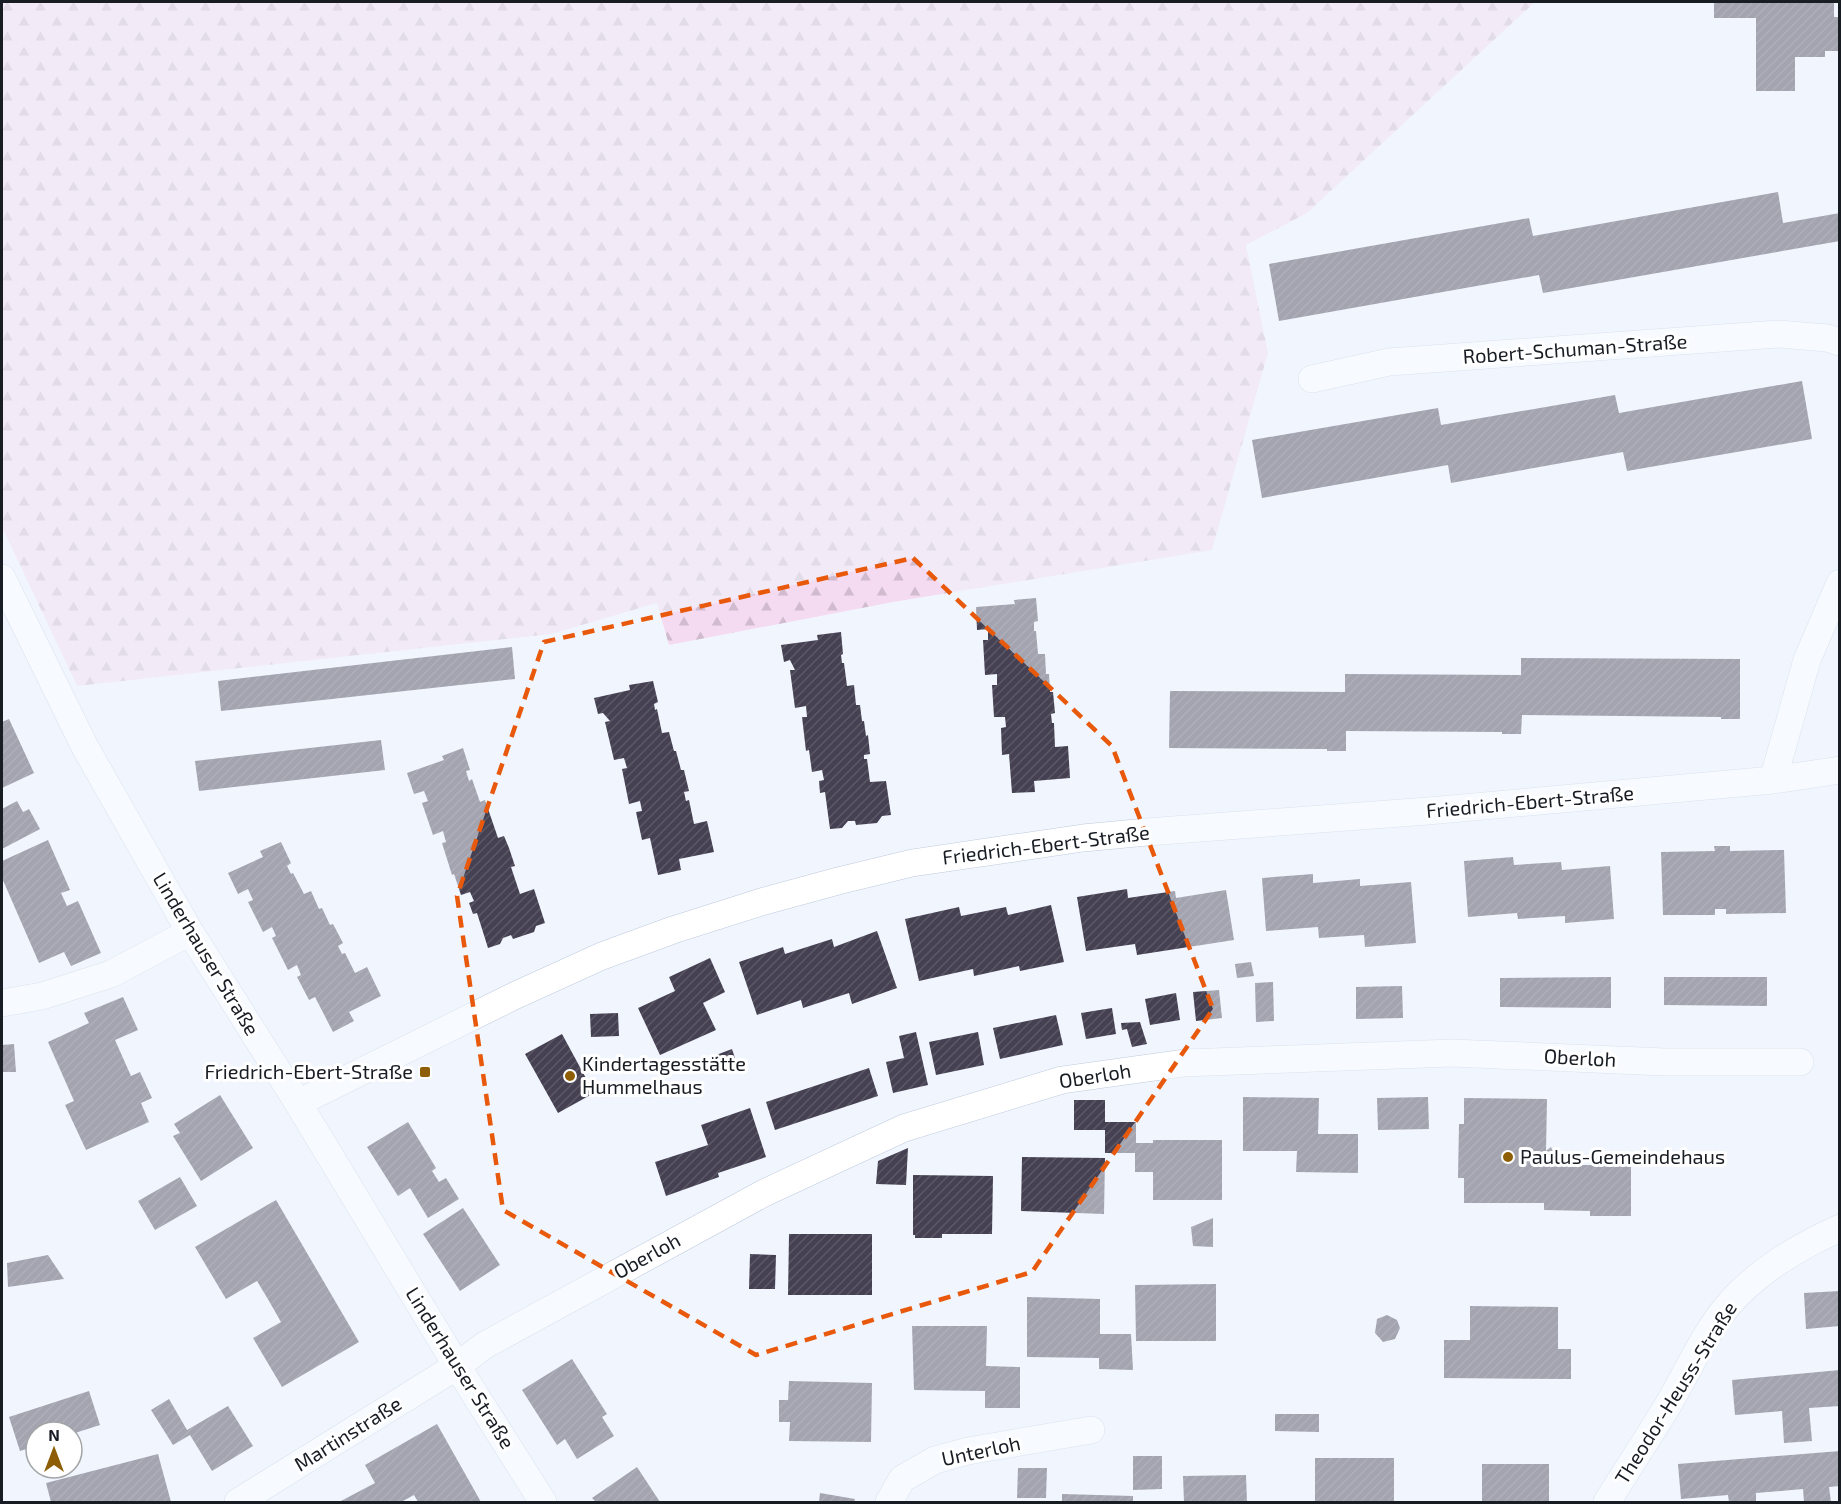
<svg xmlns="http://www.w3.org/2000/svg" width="1841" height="1504" font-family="'Exo 2',sans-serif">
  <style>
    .forest { fill: url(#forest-firs) }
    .building { fill: url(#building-hatch) }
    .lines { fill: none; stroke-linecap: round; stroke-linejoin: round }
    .minor-casing { stroke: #becade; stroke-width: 28 }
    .minor { stroke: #fff; stroke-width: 27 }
    .marked { fill: none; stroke: #e8590c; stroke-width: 4.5; stroke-dasharray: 12 8; stroke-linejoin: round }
    .poi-dot { fill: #8d5e05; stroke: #fff; stroke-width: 2 }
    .labels { text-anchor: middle; stroke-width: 6; stroke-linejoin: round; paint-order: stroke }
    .street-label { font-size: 20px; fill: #181c23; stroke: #fff }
    .poi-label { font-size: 20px; fill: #181c23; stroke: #fff; text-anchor: start }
  </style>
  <defs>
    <pattern id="forest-firs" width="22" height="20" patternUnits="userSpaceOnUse" patternTransform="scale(1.5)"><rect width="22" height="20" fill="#f5dbf1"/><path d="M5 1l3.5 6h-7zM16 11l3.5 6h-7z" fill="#d1bbce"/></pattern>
    <pattern id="building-hatch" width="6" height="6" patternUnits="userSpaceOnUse" patternTransform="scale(1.5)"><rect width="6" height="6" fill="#454052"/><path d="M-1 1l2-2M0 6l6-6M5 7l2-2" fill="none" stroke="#5c5967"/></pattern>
  </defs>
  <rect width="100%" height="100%" fill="#f1f6fe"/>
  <path class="forest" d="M 2,2 L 1535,2 L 1307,213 L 1246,245 L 1268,353 L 1212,550 L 893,602 L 669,645 L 657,603 L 551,634 L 77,686 L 2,527 Z"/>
  <path class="building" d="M 1714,2 L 1834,2 L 1834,17 L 1840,17 L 1840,51 L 1825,51 L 1825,57 L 1795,57 L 1795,91 L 1756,91 L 1756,18 L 1714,18 Z
    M 1778,192 L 1783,223 L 1840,213 L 1840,241 L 1543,293 L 1539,275 L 1279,321 L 1269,264 L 1529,218 L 1533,236 Z
    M 1802,381 L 1812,439 L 1627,471 L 1623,452 L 1451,483 L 1448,465 L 1262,498 L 1252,440 L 1438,408 L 1441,425 L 1615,395 L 1619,413 Z
    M 1036,598 L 1038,621 L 1034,622 L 1034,631 L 1036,631 L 1038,654 L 1045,654 L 1046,674 L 1049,674 L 1050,692 L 1053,692 L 1055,713 L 1051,714 L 1052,723 L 1054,723 L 1055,747 L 1068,746 L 1070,778 L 1034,781 L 1035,792 L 1012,793 L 1009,754 L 1002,755 L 1001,728 L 1006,727 L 1005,717 L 994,717 L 992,685 L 997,685 L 997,674 L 985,675 L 983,640 L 988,640 L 988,629 L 977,630 L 976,607 L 1015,604 L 1014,600 Z
    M 841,632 L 843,654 L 841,655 L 842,663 L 844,663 L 847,686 L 854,685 L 856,705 L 860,705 L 862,721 L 864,721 L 866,736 L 868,735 L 870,754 L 864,755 L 864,759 L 867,759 L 870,782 L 886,781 L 891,815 L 882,816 L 877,823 L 856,825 L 855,821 L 848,821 L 842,828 L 830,829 L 825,792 L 820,793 L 819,781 L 824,780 L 822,770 L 812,772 L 809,750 L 806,751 L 802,717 L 807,717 L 806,706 L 795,708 L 790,670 L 795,670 L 790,660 L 784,662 L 781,645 L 818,640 L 817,635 Z
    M 512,647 L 515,679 L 221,711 L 218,681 Z
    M 1521,658 L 1740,659 L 1740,719 L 1721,719 L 1721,717 L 1522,715 L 1521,734 L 1502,734 L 1502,732 L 1346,731 L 1346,751 L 1327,751 L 1327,749 L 1169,748 L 1170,691 L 1345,692 L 1345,674 L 1521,675 Z
    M 653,681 L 658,702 L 654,704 L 655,710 L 657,709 L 662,733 L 669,732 L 674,751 L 676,751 L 681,770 L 684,770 L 689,791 L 684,792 L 686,801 L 689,800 L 694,824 L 707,821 L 714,852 L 679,859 L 681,870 L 658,875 L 650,838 L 642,840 L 636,812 L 642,811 L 640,801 L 629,804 L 622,769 L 627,768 L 624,758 L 614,760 L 605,722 L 610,721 L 603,713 L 598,714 L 594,698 L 630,690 L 629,685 Z
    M 9,719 L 34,773 L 2,788 L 2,722 Z
    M 381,740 L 385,770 L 199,791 L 195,761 Z
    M 463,748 L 470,770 L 466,771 L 469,781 L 472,779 L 480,802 L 485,800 L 498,838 L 504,836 L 509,848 L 515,866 L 511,867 L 520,894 L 534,889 L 545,923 L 536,926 L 534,932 L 513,939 L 511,935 L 503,938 L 500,944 L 488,948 L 477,913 L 473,914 L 469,903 L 474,901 L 470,892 L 461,895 L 454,874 L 452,875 L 442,843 L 446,842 L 443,831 L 433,835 L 422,803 L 428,801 L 424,791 L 414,794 L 407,773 L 444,760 L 442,756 Z
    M 17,801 L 23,812 L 29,809 L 40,829 L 2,849 L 2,809 Z
    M 48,840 L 70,890 L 61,893 L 67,906 L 78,901 L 101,953 L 71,966 L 64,952 L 39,963 L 2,878 L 2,861 Z
    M 281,842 L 291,863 L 287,866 L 291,874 L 293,873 L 304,894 L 311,891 L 319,909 L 322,908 L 330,925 L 333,924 L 343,943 L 338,946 L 342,954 L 345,953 L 355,973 L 367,967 L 381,996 L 349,1012 L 354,1021 L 333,1032 L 315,997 L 309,1000 L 297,977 L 301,975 L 297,965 L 288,970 L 272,938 L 276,936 L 272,927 L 263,932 L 248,902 L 253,900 L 248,889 L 238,894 L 228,873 L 263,857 L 260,851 Z
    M 1714,846 L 1730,846 L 1730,851 L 1784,850 L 1786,913 L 1726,914 L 1726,909 L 1715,909 L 1715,915 L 1663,915 L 1661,852 L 1715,851 Z
    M 1513,857 L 1514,865 L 1561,862 L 1562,870 L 1610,866 L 1614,919 L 1565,923 L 1565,916 L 1518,919 L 1517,913 L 1468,917 L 1464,861 Z
    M 1313,874 L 1313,883 L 1360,879 L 1360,886 L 1411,882 L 1416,943 L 1365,947 L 1364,935 L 1319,938 L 1318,927 L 1266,931 L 1262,878 Z
    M 1127,889 L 1128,898 L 1175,891 L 1176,898 L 1226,890 L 1234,940 L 1137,955 L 1135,944 L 1086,951 L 1077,897 Z
    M 1051,905 L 1064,962 L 1020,971 L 1019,966 L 974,976 L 973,969 L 919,981 L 905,919 L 959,907 L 961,916 L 1006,907 L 1008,915 Z
    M 877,931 L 897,988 L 852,1004 L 849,993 L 803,1008 L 801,1000 L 757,1015 L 739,962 L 783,947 L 785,954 L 832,939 L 834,947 Z
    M 710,958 L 725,992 L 703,1003 L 716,1030 L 660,1055 L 638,1008 L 675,991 L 669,977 Z
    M 1251,962 L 1254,976 L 1237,978 L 1235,964 Z
    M 1611,977 L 1611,1008 L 1500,1007 L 1500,978 Z
    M 1664,977 L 1767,977 L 1767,1006 L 1664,1005 Z
    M 1273,982 L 1274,1021 L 1256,1022 L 1255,983 Z
    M 1402,986 L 1403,1018 L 1356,1019 L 1356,987 Z
    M 1219,990 L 1222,1018 L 1196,1021 L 1193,992 Z
    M 1176,993 L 1180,1020 L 1150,1025 L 1145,999 Z
    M 123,997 L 138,1030 L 115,1040 L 131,1076 L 140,1072 L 152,1098 L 141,1103 L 149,1122 L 86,1150 L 65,1105 L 74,1101 L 48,1042 L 89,1023 L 84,1013 Z
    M 1112,1008 L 1116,1034 L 1086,1039 L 1081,1013 Z
    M 618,1013 L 619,1036 L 591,1037 L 590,1014 Z
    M 1056,1015 L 1063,1045 L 1000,1059 L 993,1028 Z
    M 1140,1022 L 1147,1044 L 1132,1047 L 1127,1029 L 1122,1030 L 1121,1023 Z
    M 916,1032 L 928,1085 L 893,1093 L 886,1062 L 904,1058 L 899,1036 Z
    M 978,1032 L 984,1065 L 936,1075 L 929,1042 Z
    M 562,1034 L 594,1093 L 558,1113 L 525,1054 Z
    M 14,1044 L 16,1072 L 2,1072 L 2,1045 Z
    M 732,1049 L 736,1061 L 720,1067 L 716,1055 Z
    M 869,1068 L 878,1096 L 775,1130 L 766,1102 Z
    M 220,1095 L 253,1148 L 201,1181 L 173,1136 L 180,1133 L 174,1124 Z
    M 1243,1097 L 1319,1098 L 1318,1134 L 1358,1134 L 1358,1173 L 1296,1172 L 1297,1151 L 1243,1151 Z
    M 1428,1097 L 1429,1129 L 1378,1130 L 1377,1098 Z
    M 1464,1098 L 1547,1099 L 1546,1151 L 1551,1147 L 1555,1155 L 1562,1159 L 1573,1161 L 1573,1165 L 1591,1165 L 1590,1158 L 1631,1159 L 1631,1216 L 1590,1216 L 1590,1211 L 1544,1210 L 1544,1203 L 1464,1203 L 1464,1178 L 1458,1178 L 1459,1124 L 1464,1124 Z
    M 1074,1100 L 1105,1100 L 1105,1122 L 1136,1122 L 1136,1143 L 1153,1143 L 1153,1140 L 1222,1140 L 1222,1200 L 1153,1200 L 1153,1172 L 1135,1172 L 1135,1153 L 1105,1153 L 1105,1130 L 1074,1130 Z
    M 750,1108 L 766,1157 L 718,1173 L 719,1177 L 666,1196 L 655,1162 L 708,1145 L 701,1125 Z
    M 408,1122 L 436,1168 L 432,1171 L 439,1182 L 446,1178 L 459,1199 L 428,1218 L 410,1188 L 398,1196 L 367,1147 Z
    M 908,1148 L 906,1185 L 876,1184 L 878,1161 Z
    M 1022,1157 L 1105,1158 L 1104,1214 L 1021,1211 Z
    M 913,1175 L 993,1176 L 992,1234 L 942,1234 L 942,1238 L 915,1238 L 915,1235 L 913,1235 Z
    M 180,1177 L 197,1206 L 155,1230 L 138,1201 Z
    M 276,1200 L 359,1342 L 282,1387 L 253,1338 L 281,1322 L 269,1301 L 257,1281 L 226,1299 L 195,1247 Z
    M 463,1208 L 500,1265 L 460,1291 L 423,1234 Z
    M 1213,1218 L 1213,1247 L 1193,1246 L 1191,1227 Z
    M 789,1234 L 872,1234 L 872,1295 L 788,1295 Z
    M 750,1254 L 776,1255 L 775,1289 L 749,1289 Z
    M 48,1255 L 64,1279 L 8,1287 L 7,1263 Z
    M 1216,1284 L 1216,1341 L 1136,1341 L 1135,1285 Z
    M 1840,1291 L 1840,1326 L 1806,1329 L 1804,1293 Z
    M 1027,1297 L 1100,1299 L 1100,1334 L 1131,1334 L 1133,1370 L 1099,1369 L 1099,1358 L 1027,1357 Z
    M 1470,1306 L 1558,1307 L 1558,1349 L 1571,1349 L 1571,1379 L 1444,1378 L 1444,1340 L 1470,1340 Z
    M 1387,1315 L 1397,1320 L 1400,1328 L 1395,1339 L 1383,1342 L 1375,1333 L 1377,1319 Z
    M 912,1326 L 987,1326 L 986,1366 L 1020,1367 L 1020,1408 L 985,1408 L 985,1391 L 914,1390 Z
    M 572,1359 L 607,1414 L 602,1417 L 614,1436 L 577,1459 L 565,1439 L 557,1445 L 522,1390 Z
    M 1840,1370 L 1840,1406 L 1809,1408 L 1812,1441 L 1784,1443 L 1782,1411 L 1735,1415 L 1732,1380 Z
    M 789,1381 L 872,1383 L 871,1442 L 789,1441 L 790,1422 L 779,1422 L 779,1400 L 788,1400 Z
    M 89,1391 L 100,1425 L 72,1434 L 72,1432 L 36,1432 L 36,1446 L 20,1451 L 9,1417 Z
    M 169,1399 L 187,1430 L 228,1406 L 253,1446 L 212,1471 L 190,1435 L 173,1445 L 151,1410 Z
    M 1275,1414 L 1319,1414 L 1319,1432 L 1275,1431 Z
    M 437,1424 L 481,1502 L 418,1502 L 414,1495 L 401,1502 L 339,1502 L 375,1483 L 365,1465 Z
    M 1840,1451 L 1840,1486 L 1829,1487 L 1831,1502 L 1804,1502 L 1803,1489 L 1756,1493 L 1756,1502 L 1729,1502 L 1728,1495 L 1681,1499 L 1678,1464 Z
    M 158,1454 L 171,1502 L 51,1502 L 46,1483 Z
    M 1133,1456 L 1162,1456 L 1162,1489 L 1133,1490 Z
    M 1315,1458 L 1394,1458 L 1394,1502 L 1315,1502 Z
    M 1482,1464 L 1549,1464 L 1549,1502 L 1482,1502 Z
    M 637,1467 L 660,1502 L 596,1502 L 592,1498 Z
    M 1018,1468 L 1047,1468 L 1046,1498 L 1017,1498 Z
    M 1246,1475 L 1247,1502 L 1184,1502 L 1183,1476 Z
    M 820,1493 L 855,1499 L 854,1502 L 819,1502 Z
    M 1062,1494 L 1133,1496 L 1133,1502 L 1062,1502 Z"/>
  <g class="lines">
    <defs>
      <path id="minor" d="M 1312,379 L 1389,362 L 1778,334 L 1827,338 L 1840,342
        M 2,578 L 85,747 L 190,932 L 298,1103 L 457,1366 L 543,1502
        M 1773,780 L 1807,660 L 1840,583
        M 2,1003 L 42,996 L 111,974 L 190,932
        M 298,1103 L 514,996 L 602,956 L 673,930 L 761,902 L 838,881 L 912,863 L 1083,838 L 1147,832 L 1428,811 L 1773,780 L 1840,770
        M 238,1502 L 457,1366 L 485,1345 L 764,1193 L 904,1128 L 1062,1080 L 1184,1063 L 1452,1053 L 1665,1062 L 1800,1062
        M 889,1502 L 902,1479 L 935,1460 L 968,1451 L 1091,1430
        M 1607,1502 C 1627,1470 1648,1438 1668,1405 C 1688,1371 1704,1333 1730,1303 C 1759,1270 1800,1246 1840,1228"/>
    </defs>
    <use href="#minor" class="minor-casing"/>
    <use href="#minor" class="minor"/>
  </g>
  <path d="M0 0H1841V1504H0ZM 913,558 L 1112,746 L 1213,1009 L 1032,1272 L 756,1355 L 503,1210 L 457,896 L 544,642 Z" fill="#f1f6fe" fill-opacity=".55" fill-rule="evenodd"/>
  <path class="marked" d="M 913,558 L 1112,746 L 1213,1009 L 1032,1272 L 756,1355 L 503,1210 L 457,896 L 544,642 Z"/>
  <g class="poi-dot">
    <rect x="419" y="1066" width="12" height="12" rx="3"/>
    <circle cx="570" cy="1076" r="6"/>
    <circle cx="1508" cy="1157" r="6"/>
  </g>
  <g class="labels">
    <g class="street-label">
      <text transform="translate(1575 349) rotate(-4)" y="7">Robert-Schuman-Straße</text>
      <text transform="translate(1530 802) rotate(-5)" y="7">Friedrich-Ebert-Straße</text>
      <text transform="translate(1046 845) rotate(-7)" y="7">Friedrich-Ebert-Straße</text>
      <text transform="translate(206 954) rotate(59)" y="7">Linderhauser Straße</text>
      <text transform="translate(1580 1058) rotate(3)" y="7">Oberloh</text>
      <text transform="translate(1095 1076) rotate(-9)" y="7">Oberloh</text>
      <text transform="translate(647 1256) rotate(-29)" y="7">Oberloh</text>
      <text transform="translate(460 1368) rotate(58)" y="7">Linderhauser Straße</text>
      <text transform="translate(1676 1393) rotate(-58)" y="7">Theodor-Heuss-Straße</text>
      <text transform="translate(348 1434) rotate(-32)" y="7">Martinstraße</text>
      <text transform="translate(981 1451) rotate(-12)" y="7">Unterloh</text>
    </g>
    <g class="poi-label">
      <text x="582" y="1071">Kindertagesstätte<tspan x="582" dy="23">Hummelhaus</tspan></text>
      <text x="413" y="1079" text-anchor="end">Friedrich-Ebert-Straße</text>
      <text x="1520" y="1164">Paulus-Gemeindehaus</text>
    </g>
  </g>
  <rect width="1841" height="1504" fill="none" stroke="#181c23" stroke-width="6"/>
  <g transform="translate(54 1450)"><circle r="28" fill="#ffffff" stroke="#a3a4a7" stroke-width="1.5"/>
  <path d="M0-4.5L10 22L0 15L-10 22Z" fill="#8d5e05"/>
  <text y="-9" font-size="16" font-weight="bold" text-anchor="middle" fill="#181c23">N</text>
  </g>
</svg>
